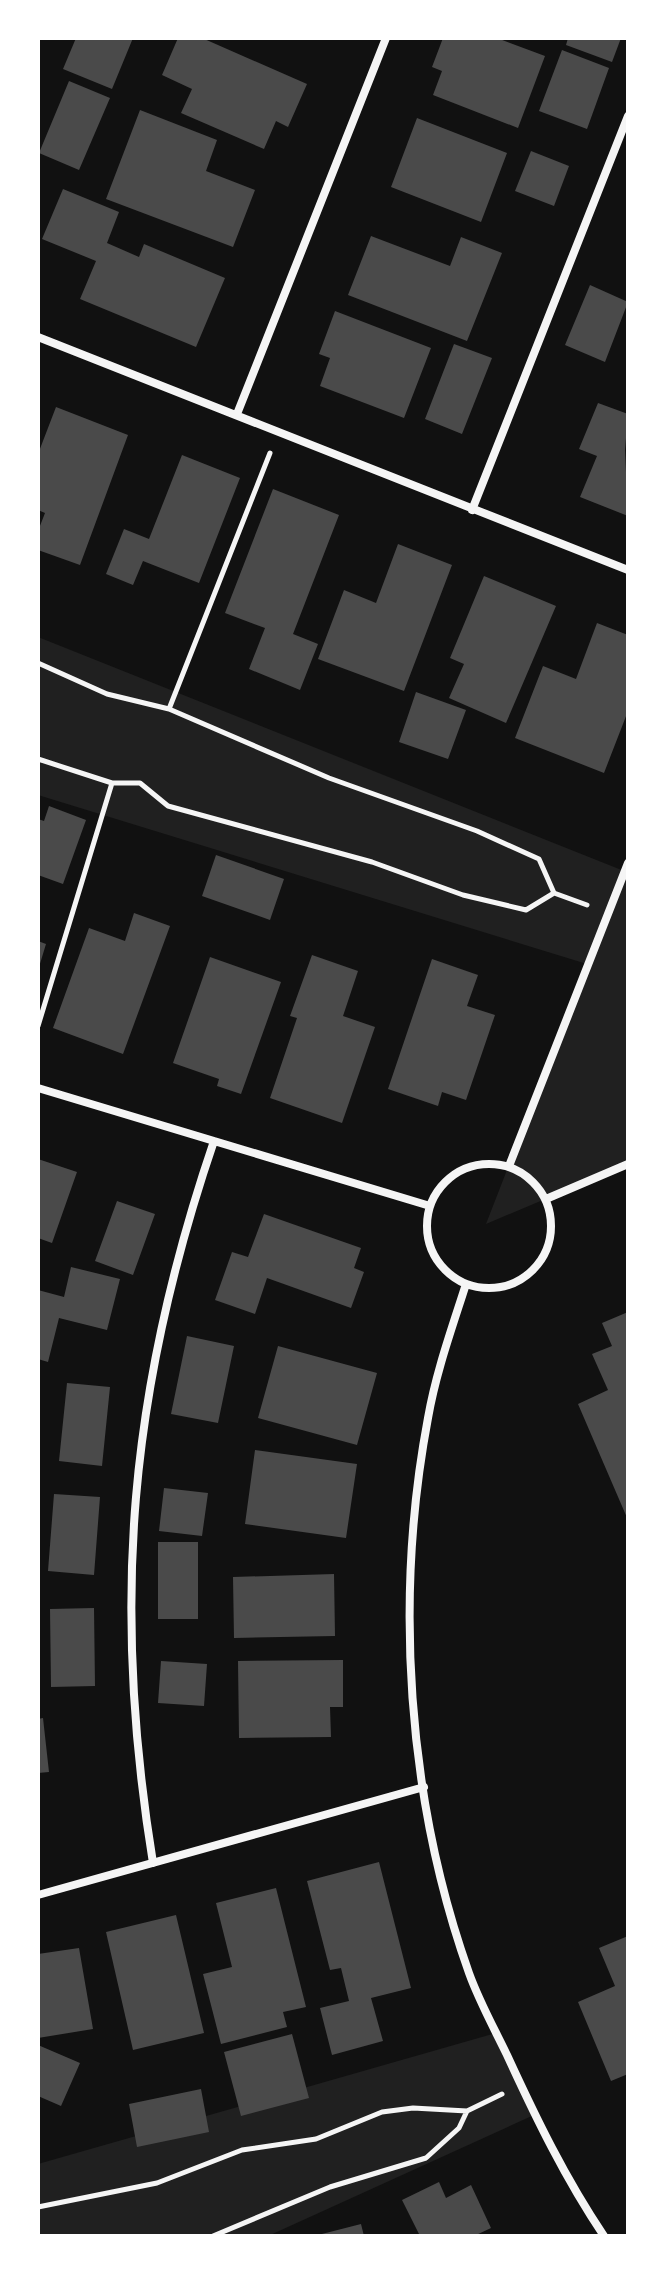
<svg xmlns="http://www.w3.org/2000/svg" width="666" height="2274" font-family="'Noto Serif',serif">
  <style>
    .green { fill: #202020 }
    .building { fill: #4a4a4a }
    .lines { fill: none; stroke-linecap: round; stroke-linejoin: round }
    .path { stroke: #f5f5f5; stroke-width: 5 }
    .minor { stroke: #f5f5f5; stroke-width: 8 }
  </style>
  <rect width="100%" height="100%" fill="#111"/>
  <path class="green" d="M 38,637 L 624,871 L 628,863 L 628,1164 L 486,1224 L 587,964 L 38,795 Z
    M 496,2033 L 534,2115 L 268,2236 L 38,2236 L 38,2164 Z"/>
  <path class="building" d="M 76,38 L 133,38 L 112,89 L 63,69 Z
    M 178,38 L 202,38 L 307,84 L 288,127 L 276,121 L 264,149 L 181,113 L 192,89 L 162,75 Z
    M 443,38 L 497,38 L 545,56 L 518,128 L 433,95 L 442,71 L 432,67 Z
    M 568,38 L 621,38 L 612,62 L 566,45 Z
    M 562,50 L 609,68 L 587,129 L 539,111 Z
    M 69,81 L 110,98 L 79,170 L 39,153 Z
    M 140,110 L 217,140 L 206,171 L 255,190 L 233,247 L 106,199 Z
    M 417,118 L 507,153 L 481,222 L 391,187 Z
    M 531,151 L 569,166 L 554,206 L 515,191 Z
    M 63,189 L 119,212 L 107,243 L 139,257 L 144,244 L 225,278 L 196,347 L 80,299 L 96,261 L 42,239 Z
    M 371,236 L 450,266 L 461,237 L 502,253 L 467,341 L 348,295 Z
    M 590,285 L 628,302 L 605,362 L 565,345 Z
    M 335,311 L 431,348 L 404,418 L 320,386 L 330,358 L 319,354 Z
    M 454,344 L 492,358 L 462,434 L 425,419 Z
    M 598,403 L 628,414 L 625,450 L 628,516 L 580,497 L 597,456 L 579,449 Z
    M 56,407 L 128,435 L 80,565 L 38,550 L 38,531 L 45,513 L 38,510 L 38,454 Z
    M 182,455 L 240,478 L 199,583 L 143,561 L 133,585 L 106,574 L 124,529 L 149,539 Z
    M 273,489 L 339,515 L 293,634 L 318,644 L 300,690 L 249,669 L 265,628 L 225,613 Z
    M 398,544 L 452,565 L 404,691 L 318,659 L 344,590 L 376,603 Z
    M 484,576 L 556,606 L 506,723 L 449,698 L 464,664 L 450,658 Z
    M 597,623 L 628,635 L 628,711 L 604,773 L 515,738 L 543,666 L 576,679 Z
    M 416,692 L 466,710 L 448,759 L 399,742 Z
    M 49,806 L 86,820 L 63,884 L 38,875 L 38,819 L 44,821 Z
    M 216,855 L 284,879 L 270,920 L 202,896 Z
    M 134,913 L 170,926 L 123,1054 L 53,1028 L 89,928 L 125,941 Z
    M 38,941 L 46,944 L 39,967 L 38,967 Z
    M 312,955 L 358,971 L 343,1016 L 375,1027 L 342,1123 L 270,1098 L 297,1018 L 290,1016 Z
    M 210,957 L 281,982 L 241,1094 L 217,1086 L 219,1079 L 173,1063 Z
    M 432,959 L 478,975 L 467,1006 L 495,1015 L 466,1100 L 442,1092 L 438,1106 L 388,1089 Z
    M 38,1159 L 77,1172 L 52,1243 L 38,1238 Z
    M 117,1201 L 155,1214 L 133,1275 L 95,1261 Z
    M 264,1214 L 361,1248 L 354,1268 L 364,1272 L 351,1308 L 267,1278 L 255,1314 L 215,1300 L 232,1252 L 248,1257 Z
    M 71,1267 L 120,1279 L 107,1330 L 59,1318 L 48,1362 L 38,1359 L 38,1290 L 64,1297 Z
    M 628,1312 L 628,1520 L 578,1404 L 608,1390 L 592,1354 L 612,1346 L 602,1323 Z
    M 187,1336 L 234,1346 L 218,1423 L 171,1414 Z
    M 278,1346 L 377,1373 L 357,1445 L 258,1418 Z
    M 67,1383 L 110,1387 L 102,1466 L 59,1461 Z
    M 255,1450 L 357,1464 L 346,1538 L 245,1524 Z
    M 164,1488 L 208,1493 L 202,1536 L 159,1531 Z
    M 54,1494 L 100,1497 L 94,1575 L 48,1571 Z
    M 158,1542 L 198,1542 L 198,1619 L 158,1619 Z
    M 334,1574 L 335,1636 L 234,1638 L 233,1577 Z
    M 94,1608 L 95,1686 L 51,1687 L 50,1609 Z
    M 343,1660 L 343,1707 L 330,1707 L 331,1737 L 239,1738 L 238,1661 Z
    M 161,1661 L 207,1664 L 204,1706 L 158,1703 Z
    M 43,1718 L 49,1772 L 38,1773 L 38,1719 Z
    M 379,1862 L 411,1988 L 371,1998 L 383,2041 L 332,2055 L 320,2008 L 349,2001 L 341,1968 L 330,1970 L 307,1881 Z
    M 276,1888 L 306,2007 L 283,2012 L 287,2027 L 221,2044 L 203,1974 L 232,1967 L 216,1903 Z
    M 176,1915 L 204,2033 L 133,2050 L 106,1932 Z
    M 628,1936 L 628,2074 L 611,2081 L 578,2002 L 615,1986 L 599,1948 Z
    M 79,1948 L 93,2029 L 38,2038 L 38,1954 Z
    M 292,2034 L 309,2098 L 241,2116 L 224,2052 Z
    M 38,2045 L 80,2063 L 61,2106 L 38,2096 Z
    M 201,2089 L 209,2132 L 137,2147 L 129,2104 Z
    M 439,2182 L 446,2198 L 471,2185 L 491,2228 L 474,2236 L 420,2236 L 402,2200 Z
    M 361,2224 L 364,2236 L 318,2236 L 318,2235 Z"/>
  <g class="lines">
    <path class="path" d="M 38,663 L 107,694 L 169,709 L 329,778 L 477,831 L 539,859 L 554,893
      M 169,709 L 270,453
      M 38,759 L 112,783 L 140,783 L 168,806 L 372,862 L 463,895 L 526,910 L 554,893 L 587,905
      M 38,1026 L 112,783
      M 38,2207 L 157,2183 L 242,2150 L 316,2139 L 382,2112 L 413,2108 L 467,2111 L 502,2094
      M 213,2236 L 330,2187 L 426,2158 L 459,2128 L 467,2111"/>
    <path class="minor" d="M 38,337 L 628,570
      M 237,414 L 386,38
      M 472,510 L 628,116
      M 38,1088 L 430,1206
      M427 1226a62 62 0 1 1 124 0a62 62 0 1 1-124 0Z
      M 509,1166 L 628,863
      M 546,1199 L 628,1164
      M 466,1284 C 452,1328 436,1372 428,1418 C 394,1598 407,1799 469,1973 C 479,2001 494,2028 507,2055 C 536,2118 565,2178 604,2236
      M 153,1863 C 111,1605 129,1390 214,1141
      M 38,1895 L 424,1787"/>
  </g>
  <rect width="666" height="2274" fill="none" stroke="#ffffff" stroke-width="80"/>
</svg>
